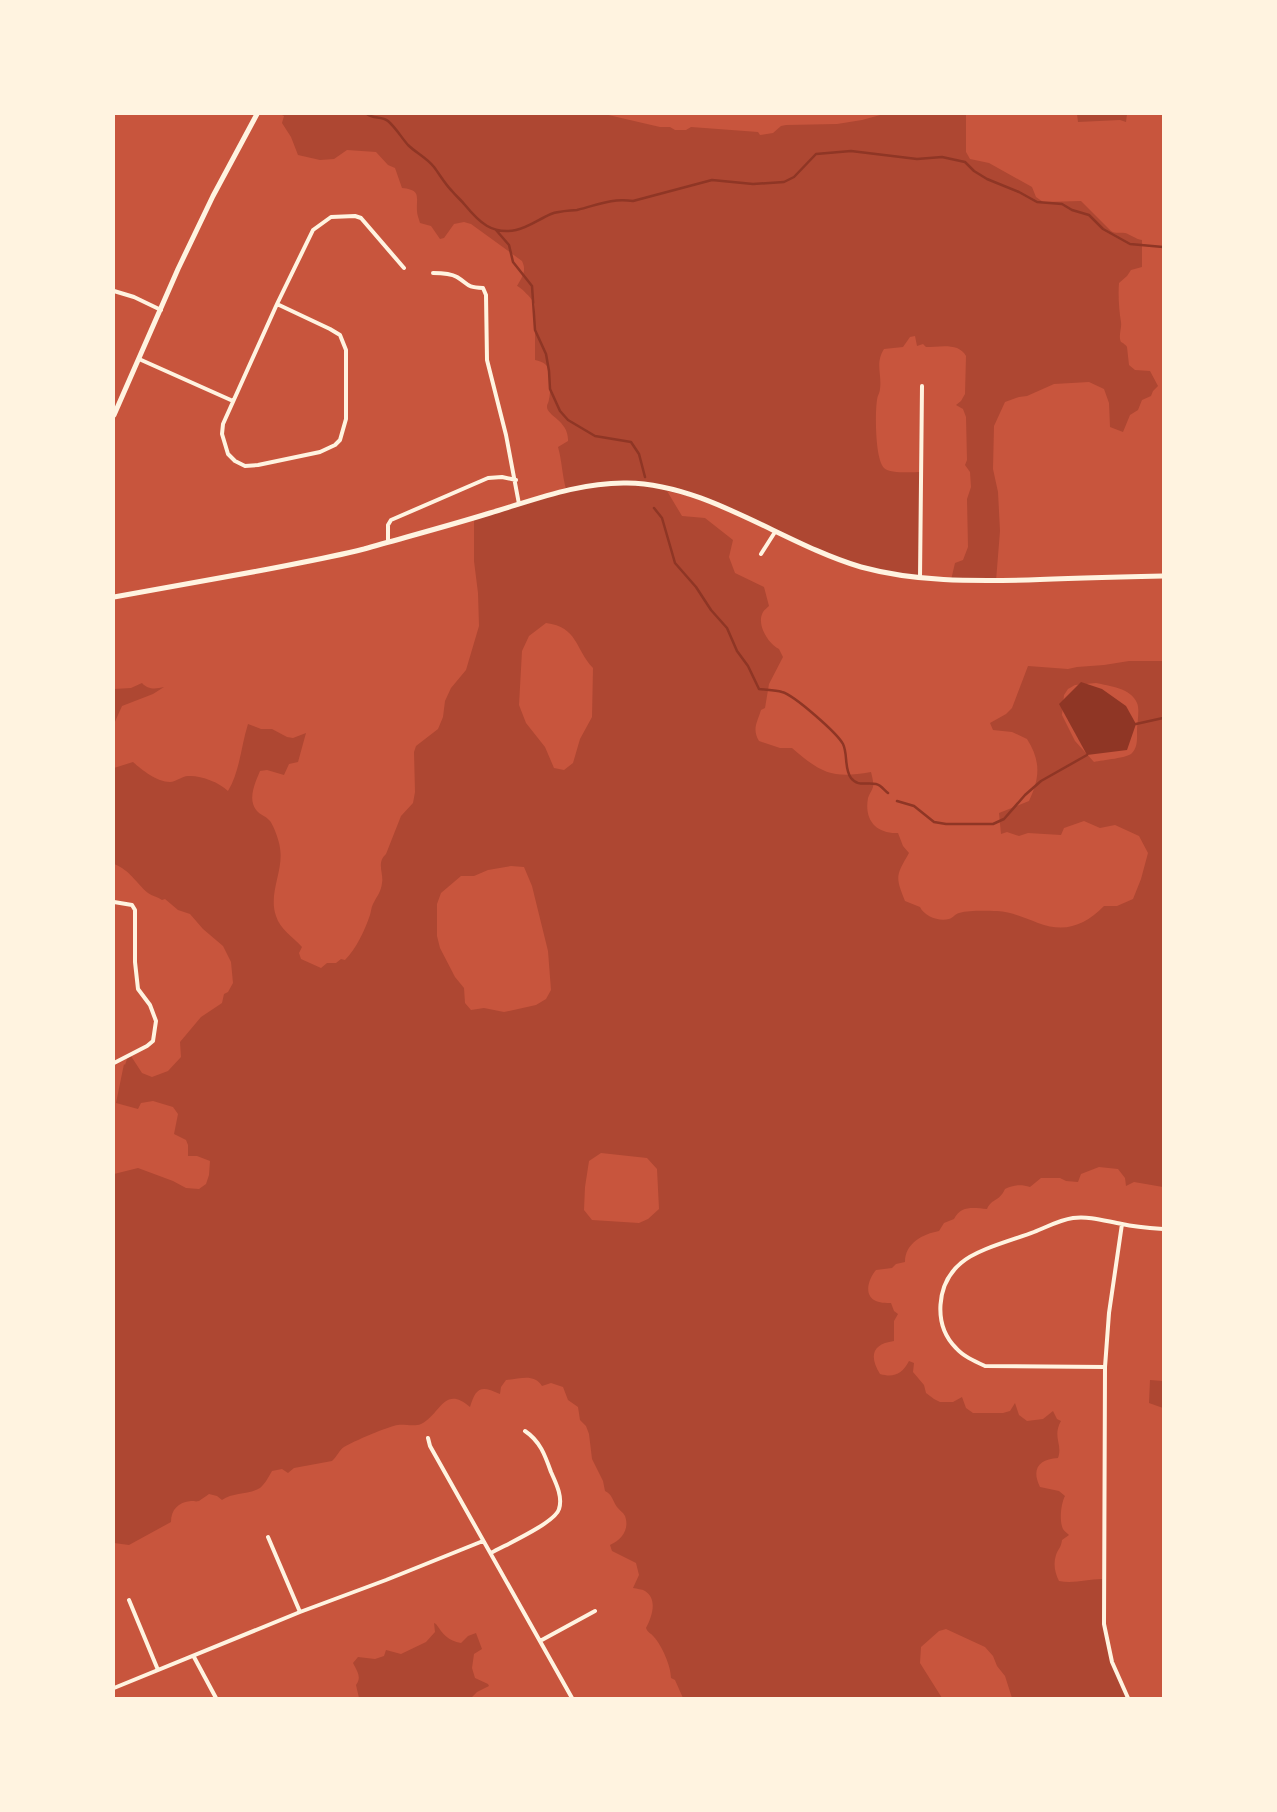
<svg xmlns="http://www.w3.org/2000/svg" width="1277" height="1812" font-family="'Titillium Web',sans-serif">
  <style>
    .green { fill: #ae4732; fill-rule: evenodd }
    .water { fill: #8f3625 }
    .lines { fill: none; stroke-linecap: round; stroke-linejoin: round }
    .stream { stroke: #8f3625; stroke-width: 2.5 }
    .minor { stroke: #fff3e0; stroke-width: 4 }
    .secondary { stroke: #fff3e0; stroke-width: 5 }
  </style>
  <rect width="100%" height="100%" fill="#c8553d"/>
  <path class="green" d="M 280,114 L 604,114 L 660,127 L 670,127 L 675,130 L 686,130 L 691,127 L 758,132 L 760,135 L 773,133 L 781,126 L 786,125 L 837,124 L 862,120 L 884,114 L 966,114 L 966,152 L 970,159 L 989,163 L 1032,187 L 1036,197 L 1043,202 L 1081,201 L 1111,231 C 1116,234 1119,232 1125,233 C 1130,234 1135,239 1142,240 L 1142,267 L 1131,270 L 1127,276 L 1119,283 C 1118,295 1119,310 1121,322 C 1122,328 1118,336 1121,342 C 1122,342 1127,346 1127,347 L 1129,365 L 1135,370 L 1150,371 L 1158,386 L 1153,391 L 1151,396 L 1142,400 L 1138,410 L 1130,415 L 1123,432 L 1110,427 L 1109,403 L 1104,389 L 1089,382 L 1054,384 L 1027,396 L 1019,397 L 1005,402 L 994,426 L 993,469 L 998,492 L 1000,531 L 996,581 L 951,580 L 955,563 L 963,560 L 968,547 L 967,499 L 971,487 L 970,472 L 965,465 L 967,460 L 966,417 L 963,409 L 956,405 L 961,401 L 965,394 L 966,356 C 959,342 939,347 926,347 L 923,344 L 917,346 L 915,336 L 910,337 L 903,347 L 884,349 C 875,363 882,374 880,389 C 880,393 877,396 877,400 C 875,413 875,459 884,468 C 890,474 913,472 922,472 L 920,578 L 865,569 L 812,551 L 722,508 L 688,496 L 667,491 L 682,516 L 705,518 L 733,540 L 729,557 L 735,573 L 764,587 L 769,606 C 767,608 765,609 763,612 C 756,624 768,644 779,649 L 783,657 L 769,684 L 765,708 L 761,710 C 757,723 752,729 759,741 L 780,748 L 792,748 C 821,773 832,779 871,772 C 872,776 874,783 873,787 C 872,791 869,794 868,798 C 864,820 876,834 898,833 L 903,846 L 909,853 C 896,876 895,876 905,901 L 920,907 C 924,916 939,922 949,919 C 953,918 955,914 959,913 C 970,910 986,911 997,911 C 1012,912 1025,918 1038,923 C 1065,933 1084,926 1104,906 L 1117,906 L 1133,899 L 1141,879 L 1148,853 L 1139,836 L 1115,825 L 1100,828 L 1084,821 L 1064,828 L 1061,835 L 1028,833 L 1019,836 L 1007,832 L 1001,834 L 999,813 L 1029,801 C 1040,778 1041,761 1027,739 L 1012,732 L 993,730 L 990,723 L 1006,714 L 1012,708 L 1028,666 L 1068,669 L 1077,667 L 1104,665 L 1129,661 L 1163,661 L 1163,1187 L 1134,1182 L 1126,1186 L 1125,1178 L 1118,1169 L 1099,1167 L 1081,1174 L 1078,1182 L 1066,1181 L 1060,1178 L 1041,1178 L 1030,1187 C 1021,1184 1013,1185 1005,1189 C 999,1202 992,1198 987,1209 C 974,1208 961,1205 954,1219 L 944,1223 L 939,1231 C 923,1234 905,1243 905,1262 L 896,1264 L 892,1268 L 876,1270 C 870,1277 863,1293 874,1300 C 879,1303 886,1303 891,1303 L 894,1311 L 898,1314 L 894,1321 L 894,1341 C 872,1344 869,1356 880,1374 C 894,1378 902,1374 909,1361 L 914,1363 L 913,1372 L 924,1385 L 926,1393 L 934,1399 L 940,1402 L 953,1402 L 962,1397 L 966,1408 L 973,1413 L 1003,1413 L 1010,1411 L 1015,1403 L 1019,1415 L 1027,1421 L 1043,1419 L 1053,1411 L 1057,1419 L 1061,1421 C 1052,1437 1063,1444 1058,1458 C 1039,1459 1031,1469 1040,1487 L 1059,1491 L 1065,1496 C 1061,1503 1059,1521 1063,1529 C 1064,1531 1067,1533 1069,1535 L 1062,1540 C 1061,1548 1058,1549 1056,1555 C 1053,1564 1055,1573 1059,1581 C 1074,1584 1087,1579 1102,1579 L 1104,1626 L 1115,1672 L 1127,1698 L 1012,1698 L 1005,1676 L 997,1666 L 993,1656 L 985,1647 L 946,1629 L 939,1631 L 921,1647 L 920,1663 L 942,1698 L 683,1698 L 675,1680 L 671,1678 C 671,1666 662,1646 654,1637 C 651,1633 648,1633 646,1628 C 652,1617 658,1599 645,1591 C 642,1589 637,1589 633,1588 L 639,1575 L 636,1563 L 612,1551 L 610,1545 C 621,1540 630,1530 625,1516 C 623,1512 619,1510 617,1507 C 612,1500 613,1495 605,1491 L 603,1481 L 592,1459 L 589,1434 L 586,1426 L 580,1420 L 578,1407 L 568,1400 L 563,1387 L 551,1383 L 542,1386 C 534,1373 520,1379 506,1380 L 501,1387 L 500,1394 C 481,1385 476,1387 470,1407 C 444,1384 440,1415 421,1424 C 414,1427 405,1424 398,1425 C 389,1426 352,1442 344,1447 C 339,1450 337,1457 332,1461 L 294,1468 L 288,1473 L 282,1469 L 272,1471 C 269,1476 265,1484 260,1488 C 248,1495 233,1492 222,1500 L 217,1496 L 209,1494 C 206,1496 202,1499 199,1501 C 195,1502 195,1501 191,1501 C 178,1502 171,1510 171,1522 L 129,1545 L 114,1543 L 114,1174 L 138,1168 L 173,1181 L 186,1188 L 199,1189 L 206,1184 L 209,1175 L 210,1161 L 197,1156 L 188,1156 L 188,1145 L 186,1140 L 174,1134 L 178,1114 L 173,1107 L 153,1101 L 141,1103 L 138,1109 L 116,1103 L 124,1064 L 125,1065 L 129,1053 L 142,1073 L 152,1077 L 168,1071 L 181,1057 L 180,1042 L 201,1017 L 222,1003 L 224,994 L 228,992 L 233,983 L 231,962 L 223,946 L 203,929 L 190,914 L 178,910 L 165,899 L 162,900 C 158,897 152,896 148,893 C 135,882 131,871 114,864 L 114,768 L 133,762 C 142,770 157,782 170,782 C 176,782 182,776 188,776 C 200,775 219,782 228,791 C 240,771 241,746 248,724 L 261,729 L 272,729 L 287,737 L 293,738 L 306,733 L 298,762 L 289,764 L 284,775 L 267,770 L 260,771 C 255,783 247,800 257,811 C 260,815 266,816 269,820 C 273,823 280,843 280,848 C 284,871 268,893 276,916 C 280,929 293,937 302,947 L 299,953 L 301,959 L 321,968 L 327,963 L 336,963 L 341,959 L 345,960 C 356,949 365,930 370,915 C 371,912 371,908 373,904 C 377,896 381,892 382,883 C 384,873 376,863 386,854 L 401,816 L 413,803 L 415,792 L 414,752 L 416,746 L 438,729 L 443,717 L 445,701 L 451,688 L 466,670 L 479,626 L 478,593 L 474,561 L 474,519 L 566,489 C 562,475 562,461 558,447 L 568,441 C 569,420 546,416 547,406 C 547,404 549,402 549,399 C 551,392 551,369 546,365 C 543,362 539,361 535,360 L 535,304 C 533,300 521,287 517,286 C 522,277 527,271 522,261 L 471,224 L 464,222 L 454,224 L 444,238 L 440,239 L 431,226 L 420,223 C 419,219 417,215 417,211 C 416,197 422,190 402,188 L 395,168 L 388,165 L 376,152 L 347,150 L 334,159 L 320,160 L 298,155 L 291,137 L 282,123 L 284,116 ZM 546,623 C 578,627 575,649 593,668 L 592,717 L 580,739 L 573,763 L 564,770 L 554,768 L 545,747 L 526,723 L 519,705 L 522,651 L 529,636 ZM 1096,683 C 1109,686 1131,688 1137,703 C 1140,710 1137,723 1137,731 C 1137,738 1138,747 1132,753 C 1128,758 1103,760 1094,762 L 1075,741 L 1062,715 L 1064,695 L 1068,689 L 1075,685 ZM 511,866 L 524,867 L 532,886 L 548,951 L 551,990 L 546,999 L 536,1005 L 504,1012 L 484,1008 L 471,1010 L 465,1003 L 464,988 L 455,977 L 440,948 L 437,936 L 437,904 L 441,893 L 461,876 L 474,876 L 488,870 ZM 601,1153 L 647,1158 L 657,1169 L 659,1209 L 648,1219 L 639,1223 L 592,1220 L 584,1210 L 585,1187 L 589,1161 Z
    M 1077,114 L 1127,114 L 1126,122 L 1120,120 L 1078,122 Z
    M 142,683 C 148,690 156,689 164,687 L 153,694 L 122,706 L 114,724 L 114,689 L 131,688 Z
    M 1150,1380 L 1163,1381 L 1163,1408 L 1149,1403 Z
    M 434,1623 L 436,1624 C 443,1634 448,1641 461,1643 L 468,1636 L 476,1633 L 482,1649 L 474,1654 L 472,1668 L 475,1678 L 488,1684 L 489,1686 L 477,1692 L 471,1698 L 359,1698 L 356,1685 C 362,1677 357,1671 353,1663 L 358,1657 L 375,1659 L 384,1656 L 386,1650 L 401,1654 L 426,1642 L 435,1632 Z"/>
  <path class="water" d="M 1081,682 L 1102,689 L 1126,706 L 1136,724 L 1127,750 L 1087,755 L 1059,704 Z"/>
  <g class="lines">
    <path class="stream" d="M 367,114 C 373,119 382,116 388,121 C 396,128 401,137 408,145 C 416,153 426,157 434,167 C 440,175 445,184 452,191 C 456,196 461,200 465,205 C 479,222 492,235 516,230 C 529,227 539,219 551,214 C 559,211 568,211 577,210 C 598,205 610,198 633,201 L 712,180 L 753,184 L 784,182 L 794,177 L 816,154 L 851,151 L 917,159 L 942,157 L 965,162 L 974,171 L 987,179 L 1019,192 L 1037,202 L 1062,204 L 1072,210 L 1089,215 L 1103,229 L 1130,244 L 1163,247
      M 496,230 L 509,245 L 513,262 L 532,286 L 535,330 L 546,354 L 549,371 L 550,389 L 560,411 L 568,420 L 595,436 L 631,442 L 639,454 L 645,477
      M 654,508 L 662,518 L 675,563 L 696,587 L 711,610 L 727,628 L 737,651 L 748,666 L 759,689 C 767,690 775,690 782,692 C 794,695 837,733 843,744 C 848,754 844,769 851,778 C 858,787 866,782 876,784 C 881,785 884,790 888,793
      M 1136,724 L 1163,718
      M 897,801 L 914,806 L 934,822 L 946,824 L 993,824 L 1004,819 L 1025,795 L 1041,781 L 1087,755"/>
    <path class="minor" d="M 433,273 C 441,273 450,273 457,277 C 470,285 465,287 483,288 L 486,295 L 487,360 L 506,435 L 519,504
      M 114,291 L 134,297 L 161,310
      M 277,304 L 330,329 L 340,335 L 346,350 L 346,419 L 340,440 L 335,445 L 320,452 L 258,465 L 245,466 L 235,461 L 228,454 L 222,434 L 223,424 L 277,304 L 313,230 L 331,217 L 355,216 L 361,218 L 404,268
      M 139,359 L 233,401
      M 388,542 L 388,525 L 391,520 L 488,478 L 502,477 L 516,480
      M 761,554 L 775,532
      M 920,578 L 922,386
      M 114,902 L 132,905 L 135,910 L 135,962 L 138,989 L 150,1005 L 156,1021 L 153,1041 L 147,1046 L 114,1063
      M 1122,1224 L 1109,1313 L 1105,1367 L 1104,1624 L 1112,1662 L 1128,1698
      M 1105,1367 L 985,1366 C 974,1361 963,1356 956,1348 C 933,1325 936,1284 961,1263 C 977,1249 1013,1240 1034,1232 C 1047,1227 1059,1220 1073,1218 C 1090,1216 1105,1221 1122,1224 C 1135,1227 1149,1228 1163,1229
      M 428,1438 L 430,1446 L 572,1698
      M 268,1537 L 300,1612
      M 491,1553 C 505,1545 555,1523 559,1509 C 563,1497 556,1483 551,1472 C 545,1455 540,1441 525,1431
      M 129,1600 L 158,1670
      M 540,1641 L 595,1611
      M 194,1657 L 216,1698
      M 114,1688 L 300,1612 L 386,1580 L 483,1541"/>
    <path class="secondary" d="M 114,415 L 178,269 L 213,196 L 257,114
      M 114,597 C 162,588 210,580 258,571 C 293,564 329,558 364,549 C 406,537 448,526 490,513 C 534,500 580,482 627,483 C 708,484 783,544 861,567 C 916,582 971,581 1028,580 C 1073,578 1118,577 1163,576"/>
  </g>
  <rect width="1277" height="1812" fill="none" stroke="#fff3e0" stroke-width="230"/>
</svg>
